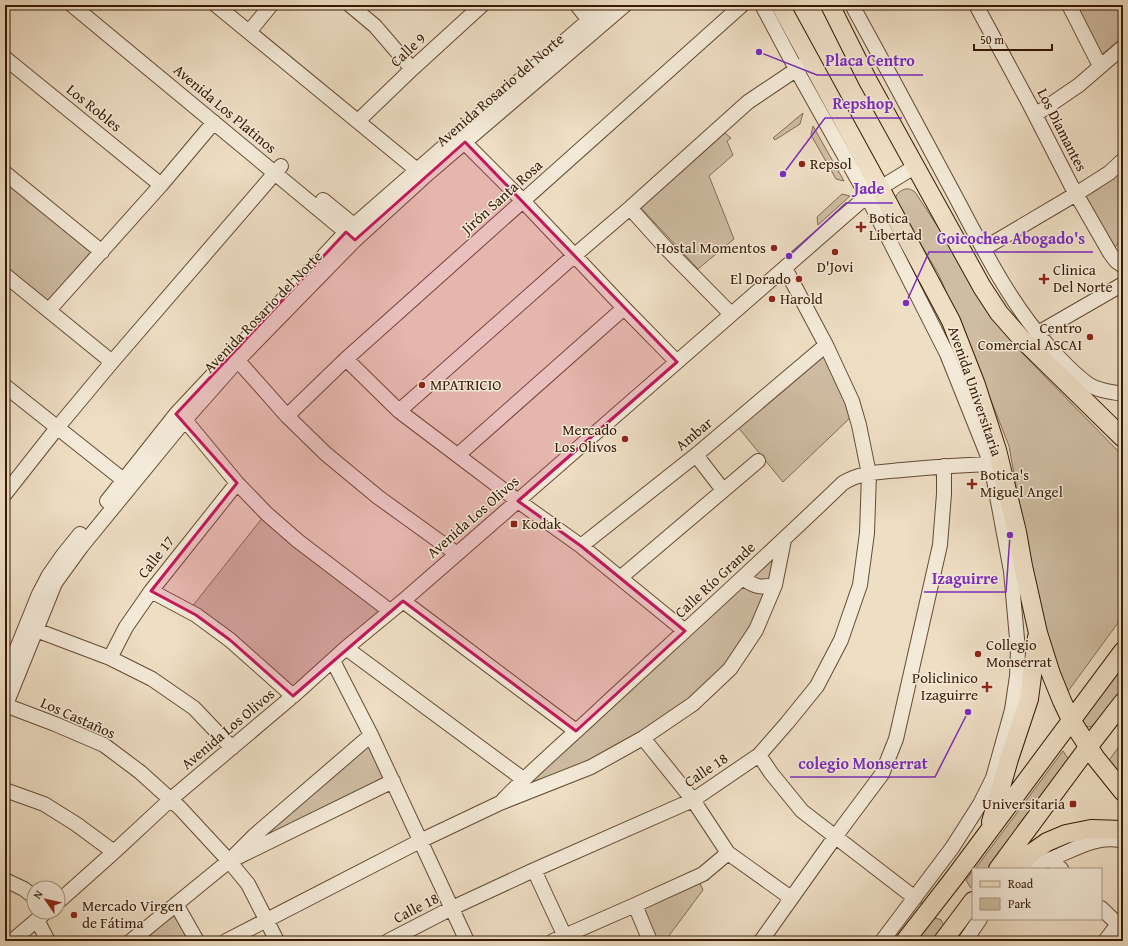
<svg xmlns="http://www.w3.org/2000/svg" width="1128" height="946" font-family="'Gentium Book Plus',serif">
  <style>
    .green { fill: #cfbda3; stroke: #826c52 }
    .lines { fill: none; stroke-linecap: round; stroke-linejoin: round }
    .minor-casing { stroke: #644b32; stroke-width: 16 }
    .major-casing { stroke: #361a02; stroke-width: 20 }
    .minor { stroke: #f4ead9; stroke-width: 14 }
    .major { stroke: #eedec4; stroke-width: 18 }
    .marked { fill: #c2185b; fill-opacity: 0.2; stroke: #c2185b; stroke-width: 3; stroke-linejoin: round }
    .poi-dot { fill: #8f2418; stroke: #f4ead9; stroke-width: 1.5 }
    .labels { text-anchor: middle; stroke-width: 3; stroke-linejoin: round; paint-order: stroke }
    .street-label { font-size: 15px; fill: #361a02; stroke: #f4ead9 }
    .poi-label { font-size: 15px; fill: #361a02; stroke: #f4ead9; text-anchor: start }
    .leader { fill: none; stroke: #7b2cbf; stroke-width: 1.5 }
    .callout-dot { fill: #7b2cbf; stroke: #f4ead9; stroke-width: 1.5 }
    .callout-label { font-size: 16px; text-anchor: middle; font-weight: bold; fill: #7b2cbf; stroke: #f4ead9; stroke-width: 3; stroke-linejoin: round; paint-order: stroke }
  </style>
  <rect width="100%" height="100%" fill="#eedec4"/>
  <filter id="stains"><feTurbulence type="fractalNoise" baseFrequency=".005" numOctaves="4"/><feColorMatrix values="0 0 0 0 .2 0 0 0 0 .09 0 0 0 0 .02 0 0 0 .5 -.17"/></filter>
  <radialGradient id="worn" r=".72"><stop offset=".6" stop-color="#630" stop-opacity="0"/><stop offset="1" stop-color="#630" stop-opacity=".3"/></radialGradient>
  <path class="green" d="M 1075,5 L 1123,5 L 1123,37 L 1101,55 Z
    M 803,113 L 800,124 L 775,140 L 773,138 Z
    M 813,126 L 844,181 L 836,179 L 811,135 Z
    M 725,133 L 731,138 L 727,141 L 733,155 L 709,176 L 734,239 L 698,269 L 641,208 Z
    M 1123,169 L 1123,237 L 1112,251 L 1084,197 L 1097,190 Z
    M 12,185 L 94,249 L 46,302 L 5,269 L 5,194 Z
    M 905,189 L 910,189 L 915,192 L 1018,349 L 1123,456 L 1123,616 L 1066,694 L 1044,640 L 1031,570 L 1009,446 L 976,362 L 939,275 L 895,201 C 896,194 898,192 905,189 Z
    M 842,194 L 850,196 L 818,225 L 817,217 Z
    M 824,351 L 852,416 L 783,482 L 737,426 Z
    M 263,517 L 377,604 L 379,613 L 295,688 L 191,608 Z
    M 777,551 L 770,589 L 752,629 L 723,669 L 690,700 L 640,734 L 566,772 L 524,784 Z
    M 1123,664 L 1123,687 L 1094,725 L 1090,727 L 1085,726 L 1083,721 L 1084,717 Z
    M 369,740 L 388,780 L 260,843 L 258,835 Z
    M 1123,741 L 1123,781 L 1107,763 Z
    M 1063,751 L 1069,760 L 990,869 L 975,869 Z
    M 973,871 L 973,887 L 970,887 L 966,880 Z
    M 699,881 L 703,890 L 665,941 L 656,941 L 640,906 Z
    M 176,909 L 194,941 L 138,941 Z
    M 936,918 L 941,920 L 944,926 L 933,941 L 916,941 L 933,919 Z"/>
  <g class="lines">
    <defs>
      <path id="minor" d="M 72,5 L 352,237
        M 216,5 L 423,175
        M 350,5 L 375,26 L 412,69
        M 577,5 L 594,27
        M 762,5 L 796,69 L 867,196 L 947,354 L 991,464 L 1011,571 L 1018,650 L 1017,676 L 1012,710 L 993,778 L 980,804 L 952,848 L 882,941
        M 852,5 C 886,67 920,130 953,192 C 983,248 1008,301 1051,349 C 1062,361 1074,374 1088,384 C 1098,391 1112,392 1123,394
        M 976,5 L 1029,103 L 1071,185 L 1110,253 L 1116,261 L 1123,266
        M 1069,5 L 1100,66
        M 249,32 L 271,5
        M 5,58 L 161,185
        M 1035,115 L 1079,85 L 1123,47
        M 358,121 L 412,69 L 482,5
        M 459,137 L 523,201 L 624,308 L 677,362
        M 5,173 L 102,252
        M 323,200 L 361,231
        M 630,208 L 665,247 L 731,314
        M 983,249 L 1076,194 L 1109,173 L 1123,160
        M 5,275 L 112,362
        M 49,310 L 161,185 L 214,122
        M 1038,333 L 1123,284
        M 246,339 L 346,232 L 606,5
        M 232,354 L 287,416 L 326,454 L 378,497 L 457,554
        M 346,359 L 399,411 L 518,501 L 581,546 L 685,631
        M 5,386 L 131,486
        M 399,411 L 575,255 L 630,208 L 748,102 L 803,65
        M 178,415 L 185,420 L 237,483 L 267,514 L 298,541 L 390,611
        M 287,416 L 346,359 L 742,5
        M 458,455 L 624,308
        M 696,455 L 723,490
        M 5,494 L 57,428 L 112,362 L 281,166
        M 107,501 L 176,414 L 220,367
        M 581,546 L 696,455 L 826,345
        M 620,578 L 758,461
        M 742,578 C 756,587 759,588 775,585
        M 151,591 L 196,615 L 230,640 L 293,696
        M 403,601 L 576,731
        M 28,627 L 110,658 L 152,679 L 194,708 L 232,748
        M 346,648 L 523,779
        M 110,658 L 126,627 L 151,591 L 237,483
        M 333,661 L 371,735 L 467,941
        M 5,678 L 39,594 L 49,575 L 63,555 L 80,534
        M 5,705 L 55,724 L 104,745 L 140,772 L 180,808 L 229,861 L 248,884 L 277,941
        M 5,707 L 55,583 L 81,547 L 185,420 L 238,360 L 355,240 L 424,177 L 625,5
        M 643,738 L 693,800 L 728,853 L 791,898
        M 759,755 L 771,773 L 802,811 L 915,898
        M 5,790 L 44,804 L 76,824 L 114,852
        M 503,800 C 533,769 566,741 598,711 C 680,635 763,560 843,483 C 860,472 882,472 902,470 C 932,467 961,465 991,464
        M 238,857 L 393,781
        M 1050,859 L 1061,869
        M 1025,869 C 1037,864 1049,860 1060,855 C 1080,846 1101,835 1123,841
        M 534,870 L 567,941
        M 5,880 L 24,889 L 34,897
        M 58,902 L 114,852 L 171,799 L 293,696 L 346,648 L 403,601 L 867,196 L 916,166
        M 176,904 L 197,941
        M 635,905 L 650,941
        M 1101,908 L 1123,929
        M 37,920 L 48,941
        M 12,941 L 46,912
        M 131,941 L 229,861 L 255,835 L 371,735
        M 226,941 L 420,841 L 500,803 L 591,767 L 643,738 L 693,704 L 730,669 L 756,630 L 775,585 L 784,540
        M 388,941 L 452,908 L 534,870 L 693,800 L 759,755 L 787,723 L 817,686 L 841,640 L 860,585 L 867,533 L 869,474 L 859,425 L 852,401 L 826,345 L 785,268
        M 553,941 L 635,905 L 703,874 L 728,853
        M 761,941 L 835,837 L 882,774 L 896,739 L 940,545 L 944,494 L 944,466
        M 965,941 L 980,919
        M 1105,941 L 1118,924"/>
      <path id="major" d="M 780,5 L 880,188 L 951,321 L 976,385 L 997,450 L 1017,532 L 1023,566 L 1038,633 L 1051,674 L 1062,701 L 1071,720 L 1095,757 L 1123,792
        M 830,5 L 868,81 L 982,287 L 999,313 L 1021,338 L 1123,438
        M 991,822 L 1009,759 L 1029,699 L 1037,637
        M 998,869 L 1089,746 L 1123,702
        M 1017,869 L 1030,854 L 1047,842 L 1066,834 L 1091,829 L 1123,830
        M 905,941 L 954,878 L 1123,651
        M 943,941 L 973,901"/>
    </defs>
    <use href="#minor" class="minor-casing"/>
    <use href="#major" class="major-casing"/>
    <use href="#minor" class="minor"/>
    <use href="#major" class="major"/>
  </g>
  <path class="marked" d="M 465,142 L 677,362 L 518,501 L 581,546 L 685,631 L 576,731 L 403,601 L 293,696 L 230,640 L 196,615 L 151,591 L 237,483 L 176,414 L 346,232 L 355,240 Z"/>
  <g class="poi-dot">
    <circle cx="802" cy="164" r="4"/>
    <path d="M859 221h4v4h4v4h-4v4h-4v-4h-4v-4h4z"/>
    <circle cx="774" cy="248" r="4"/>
    <circle cx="835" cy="252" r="4"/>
    <circle cx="799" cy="279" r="4"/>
    <path d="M1042 273h4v4h4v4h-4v4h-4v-4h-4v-4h4z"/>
    <circle cx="772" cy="299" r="4"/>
    <circle cx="1090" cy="337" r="4"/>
    <circle cx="422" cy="385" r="4"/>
    <circle cx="625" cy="439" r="4"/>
    <path d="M970 478h4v4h4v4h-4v4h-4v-4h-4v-4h4z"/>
    <rect x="510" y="520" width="8" height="8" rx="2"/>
    <circle cx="978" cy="654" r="4"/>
    <path d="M985 681h4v4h4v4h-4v4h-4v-4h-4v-4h4z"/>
    <rect x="1069" y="800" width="8" height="8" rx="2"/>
    <circle cx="74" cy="915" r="4"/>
  </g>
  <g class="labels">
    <g class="street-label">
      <text transform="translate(408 50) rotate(-43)" y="5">Calle 9</text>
      <text transform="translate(500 90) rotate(-41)" y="5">Avenida Rosario del Norte</text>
      <text transform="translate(94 108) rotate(39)" y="5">Los Robles</text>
      <text transform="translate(225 109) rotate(40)" y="5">Avenida Los Platinos</text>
      <text transform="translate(1062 130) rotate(63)" y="5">Los Diamantes</text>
      <text transform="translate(502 197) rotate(-42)" y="5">Jirón Santa Rosa</text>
      <text transform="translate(263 312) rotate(-46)" y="5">Avenida Rosario del Norte</text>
      <text transform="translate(975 391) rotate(71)" y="5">Avenida Universitaria</text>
      <text transform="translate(694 434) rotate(-40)" y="5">Ambar</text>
      <text transform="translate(473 517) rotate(-41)" y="5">Avenida Los Olivos</text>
      <text transform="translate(156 557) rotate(-52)" y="5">Calle 17</text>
      <text transform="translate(715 580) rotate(-43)" y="5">Calle Río Grande</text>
      <text transform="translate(78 718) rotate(24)" y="5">Los Castaños</text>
      <text transform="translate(228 729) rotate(-40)" y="5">Avenida Los Olivos</text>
      <text transform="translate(706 770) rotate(-34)" y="5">Calle 18</text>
      <text transform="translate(416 908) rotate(-27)" y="5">Calle 18</text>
    </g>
    <g class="poi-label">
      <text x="810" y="169">Repsol</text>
      <text x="869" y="223">Botica<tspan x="869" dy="17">Libertad</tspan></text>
      <text x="766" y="253" text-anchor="end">Hostal Momentos</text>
      <text x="835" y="272" text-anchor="middle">D'Jovi</text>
      <text x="1053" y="275">Clinica<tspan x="1053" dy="17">Del Norte</tspan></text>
      <text x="791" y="284" text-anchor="end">El Dorado</text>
      <text x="780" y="304">Harold</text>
      <text x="1082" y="333" text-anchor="end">Centro<tspan x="1082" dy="17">Comercial ASCAI</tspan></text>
      <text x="430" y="390">MPATRICIO</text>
      <text x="617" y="435" text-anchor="end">Mercado<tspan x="617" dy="17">Los Olivos</tspan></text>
      <text x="980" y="480">Botica's<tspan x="980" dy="17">Miguel Angel</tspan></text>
      <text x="522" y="529">Kodak</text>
      <text x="986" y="650">Collegio<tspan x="986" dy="17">Monserrat</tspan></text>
      <text x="978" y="683" text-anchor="end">Policlinico<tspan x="978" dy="17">Izaguirre</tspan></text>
      <text x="1065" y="809" text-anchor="end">Universitaria</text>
      <text x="82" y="911">Mercado Virgen<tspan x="82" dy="17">de Fátima</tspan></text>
    </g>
  </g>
  <path class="leader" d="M759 52L817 75H923M783 174L825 118H902M789 256L846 203H893M906 303L929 252H1093M1010 535L1006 592H924M968 712L935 777H790"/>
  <g class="callout-dot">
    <circle cx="759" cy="52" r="4"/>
    <circle cx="783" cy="174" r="4"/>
    <circle cx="789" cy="256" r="4"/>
    <circle cx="906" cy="303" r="4"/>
    <circle cx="1010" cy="535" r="4"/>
    <circle cx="968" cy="712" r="4"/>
  </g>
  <g class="callout-label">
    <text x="870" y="66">Placa Centro</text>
    <text x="863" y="109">Repshop</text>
    <text x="869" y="194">Jade</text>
    <text x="1011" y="244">Goicochea Abogado's</text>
    <text x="965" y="584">Izaguirre</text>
    <text x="863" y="769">colegio Monserrat</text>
  </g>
  <rect width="1128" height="946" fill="none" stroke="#eedec4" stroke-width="20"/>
  <rect x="6" y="6" width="1116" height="934" fill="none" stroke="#361a02" stroke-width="2"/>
  <rect x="10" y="10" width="1108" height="926" fill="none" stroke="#361a02"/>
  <rect x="972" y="868" width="130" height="52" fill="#f4ead9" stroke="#a89783"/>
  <rect x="980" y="881" width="20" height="6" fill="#eedec4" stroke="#a89783"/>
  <text x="1008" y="888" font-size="12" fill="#361a02">Road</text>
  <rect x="980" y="898" width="20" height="12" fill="#cfbda3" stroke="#a89783"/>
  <text x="1008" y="908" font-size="12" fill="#361a02">Park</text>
  <g transform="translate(46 900) rotate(304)"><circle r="19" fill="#f4ead9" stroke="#a89783"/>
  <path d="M0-3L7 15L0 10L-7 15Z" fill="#8f2418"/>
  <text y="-6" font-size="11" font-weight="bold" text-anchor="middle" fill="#361a02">N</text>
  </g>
  <path d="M974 44v6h78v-6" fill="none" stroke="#361a02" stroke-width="2"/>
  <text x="980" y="44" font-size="12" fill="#361a02" stroke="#f4ead9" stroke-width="3" paint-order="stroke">50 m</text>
  <rect width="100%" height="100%" filter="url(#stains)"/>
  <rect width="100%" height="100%" fill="url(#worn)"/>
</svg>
